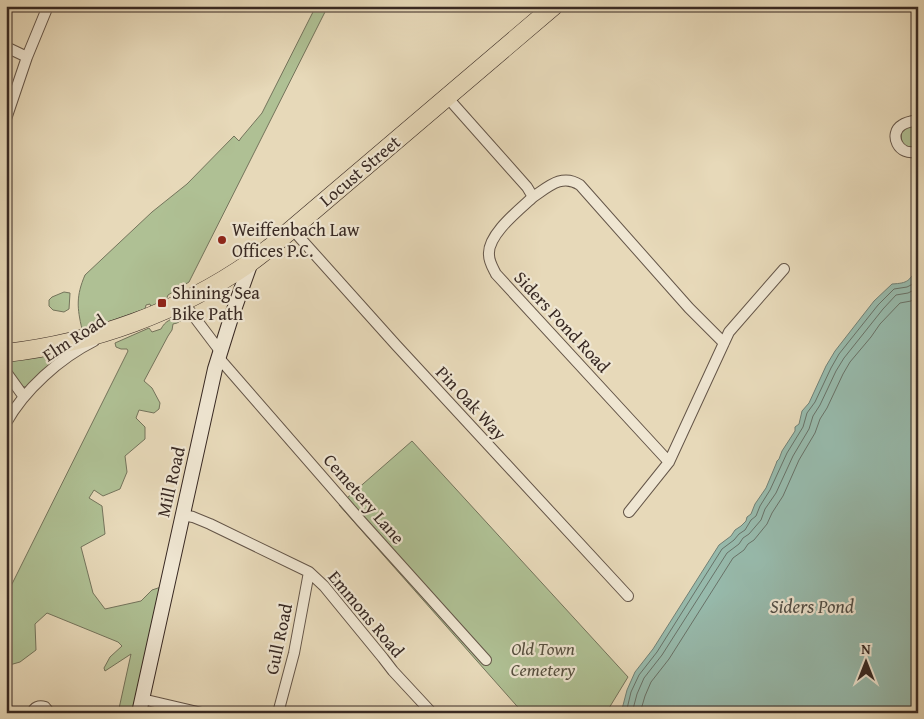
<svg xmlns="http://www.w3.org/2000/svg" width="924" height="719" font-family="'Gentium Book Plus',serif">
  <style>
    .green { fill: #afc094; stroke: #74745c }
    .water { fill: #97baac; stroke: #718075 }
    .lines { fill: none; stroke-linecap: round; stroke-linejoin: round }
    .shore { stroke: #687268; stroke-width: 1 }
    .street-casing { stroke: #645548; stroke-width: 12 }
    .secondary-casing { stroke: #382923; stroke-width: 16 }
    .highway-casing { stroke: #382923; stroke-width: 19 }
    .street { stroke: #efe6d2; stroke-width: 10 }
    .secondary { stroke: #efe6d2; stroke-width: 14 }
    .highway { stroke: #e7d9b9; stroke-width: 18 }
    .poi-dot { fill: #8f2418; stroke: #efe6d2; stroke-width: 2 }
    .labels { text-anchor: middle; stroke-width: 4.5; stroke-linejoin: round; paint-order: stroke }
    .street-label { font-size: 18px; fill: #382923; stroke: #efe6d2 }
    .poi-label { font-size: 18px; fill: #382923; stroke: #efe6d2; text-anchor: start }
    .park-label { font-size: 18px; font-style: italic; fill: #564f3f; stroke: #efe6d2 }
    .water-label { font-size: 19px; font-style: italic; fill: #504d45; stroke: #efe6d2 }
  </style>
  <rect width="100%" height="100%" fill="#e7d9b9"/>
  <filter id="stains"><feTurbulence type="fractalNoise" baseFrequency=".004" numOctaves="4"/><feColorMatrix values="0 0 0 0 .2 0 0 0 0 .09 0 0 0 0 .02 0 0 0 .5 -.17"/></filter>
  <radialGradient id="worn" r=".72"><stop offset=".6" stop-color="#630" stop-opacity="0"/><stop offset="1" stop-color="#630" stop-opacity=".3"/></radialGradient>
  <path class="green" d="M 316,6 L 328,6 L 189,282 L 168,295 L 166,300 L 151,307 L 150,304 L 146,305 L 145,309 L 84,330 L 82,329 C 77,308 76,296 85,275 L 152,212 L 187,184 L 234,136 L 239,141 L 241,138 L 262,113 Z
    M 918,125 L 918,147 L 913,149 L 903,145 C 901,138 900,134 904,127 Z
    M 64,292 L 70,293 L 69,309 L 64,312 L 53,310 L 49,306 L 49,300 L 52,297 Z
    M 179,316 L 182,318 L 182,320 L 177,323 L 173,324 L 172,330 L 168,336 L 144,381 L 152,388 L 160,403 L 159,409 L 154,413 L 139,410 L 136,418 L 145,427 L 145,439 L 125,456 L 127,472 L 120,489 L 103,496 L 94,490 L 89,498 L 102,506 L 105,534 L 81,547 L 93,593 L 105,609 L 141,601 L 152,590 L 161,587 L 134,713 L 118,713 L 131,654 L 105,671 L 104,668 L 110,657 L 122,646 L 118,642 L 47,613 L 35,624 L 36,650 L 20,662 L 6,666 L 6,596 L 128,351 L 127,349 L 121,349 L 116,347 L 115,343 L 149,328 L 152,332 L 161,329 C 165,321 171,319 179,316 Z
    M 62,351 L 63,354 L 28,387 L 25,387 L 22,386 L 6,367 L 6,359 Z
    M 412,441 L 628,677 L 606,713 L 523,713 L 339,505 Z"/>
  <path class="water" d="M 918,268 L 918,713 L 621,713 L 627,690 L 635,672 L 653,649 L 719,545 L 731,536 L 735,530 L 741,526 L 746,521 L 747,517 L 751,514 L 755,504 L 766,488 L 776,464 L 777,461 L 779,459 L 782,451 L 795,431 L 795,427 L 799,424 L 802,411 L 809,403 L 826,366 L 835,351 L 874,301 L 892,284 C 909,283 908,281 918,268 Z"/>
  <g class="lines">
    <path class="shore" d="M 626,713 L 631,692 L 639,675 L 657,652 L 722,549 L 734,540 L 739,534 L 745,530 L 751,520 L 756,516 L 760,506 L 770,490 L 787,453 L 803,427 L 807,413 L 815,402 L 831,368 L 839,354 L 878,305 L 894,289 L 907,287 L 913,284 L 918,277
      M 632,713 L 637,694 L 644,678 L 662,655 L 727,553 L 739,544 L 743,538 L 749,534 L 761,520 L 765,509 L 776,493 L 793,456 L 809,429 L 813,416 L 820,405 L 836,371 L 844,358 L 883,309 L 896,295 L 908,293 L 918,288
      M 640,713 L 645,696 L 651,682 L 669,659 L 733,558 L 744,550 L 748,544 L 754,540 L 767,524 L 772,513 L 783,496 L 799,460 L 815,433 L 820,419 L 827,408 L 843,374 L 850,362 L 871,337 L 880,324 L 900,303 L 911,301 L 918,297"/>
    <defs>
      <path id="street" d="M 6,47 L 27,57
        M 447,97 L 527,187 L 533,197 C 519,210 487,235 489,255 C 489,262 493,268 496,274 L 669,462
        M 6,119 L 27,57 L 48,6
        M 918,120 C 912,121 906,122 902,125 C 888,133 898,158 918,151
        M 533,197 C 548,187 562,173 580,185 L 689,308 L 724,343
        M 292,229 L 396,345 L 628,596
        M 183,302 L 220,351
        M 218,357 L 360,520 L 486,660
        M 6,372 L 24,397
        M 6,423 C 24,390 60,358 94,341
        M 629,512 L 669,462 L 729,332 L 784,269
        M 183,515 L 193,517 L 210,524 L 309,572 L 324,586 L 383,658 L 393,671 L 432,713
        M 142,699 L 202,713
        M 32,713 C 34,707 39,705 45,707 L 50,713
        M 278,713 L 294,653 L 309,572"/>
      <path id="secondary" d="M 139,713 L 215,369 L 230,321 L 251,262"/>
      <path id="highway" d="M 6,353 C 93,343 179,312 251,262 C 258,257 265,251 272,246 L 554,6"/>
    </defs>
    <use href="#street" class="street-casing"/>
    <use href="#secondary" class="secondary-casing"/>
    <use href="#highway" class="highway-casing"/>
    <use href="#street" class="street"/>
    <use href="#secondary" class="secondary"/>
    <use href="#highway" class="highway"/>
  </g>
  <g class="poi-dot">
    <circle cx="222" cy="240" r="5"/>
    <rect x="157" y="298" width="10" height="10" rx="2.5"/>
  </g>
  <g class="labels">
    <g class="street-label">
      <text transform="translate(360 171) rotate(-40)" y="6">Locust Street</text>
      <text transform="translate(562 322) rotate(47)" y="6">Siders Pond Road</text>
      <text transform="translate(74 338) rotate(-33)" y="6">Elm Road</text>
      <text transform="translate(471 403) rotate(47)" y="6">Pin Oak Way</text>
      <text transform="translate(171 482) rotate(-77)" y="6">Mill Road</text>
      <text transform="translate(364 499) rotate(49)" y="6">Cemetery Lane</text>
      <text transform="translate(366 614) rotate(50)" y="6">Emmons Road</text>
      <text transform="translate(279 639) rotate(-78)" y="6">Gull Road</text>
    </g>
    <g class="poi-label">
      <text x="232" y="236">Weiffenbach Law<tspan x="232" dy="21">Offices P.C.</tspan></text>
      <text x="172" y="299">Shining Sea<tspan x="172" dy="21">Bike Path</tspan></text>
    </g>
    <g class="park-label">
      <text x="543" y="655">Old Town<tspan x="543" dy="21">Cemetery</tspan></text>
    </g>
    <g class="water-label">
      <text x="812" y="613">Siders Pond</text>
    </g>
  </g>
  <rect width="924" height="719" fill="none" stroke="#e7d9b9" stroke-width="25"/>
  <rect x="8" y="8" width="909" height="704" fill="none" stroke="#382923" stroke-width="2.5"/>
  <rect x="12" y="12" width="899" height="694" fill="none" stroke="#382923"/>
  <g transform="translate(866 662)" stroke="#efe6d2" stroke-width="4" paint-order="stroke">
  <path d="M0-4L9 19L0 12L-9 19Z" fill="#382923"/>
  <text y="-8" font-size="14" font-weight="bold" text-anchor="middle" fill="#382923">N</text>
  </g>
  <rect width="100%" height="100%" filter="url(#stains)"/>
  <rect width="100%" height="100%" fill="url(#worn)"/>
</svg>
